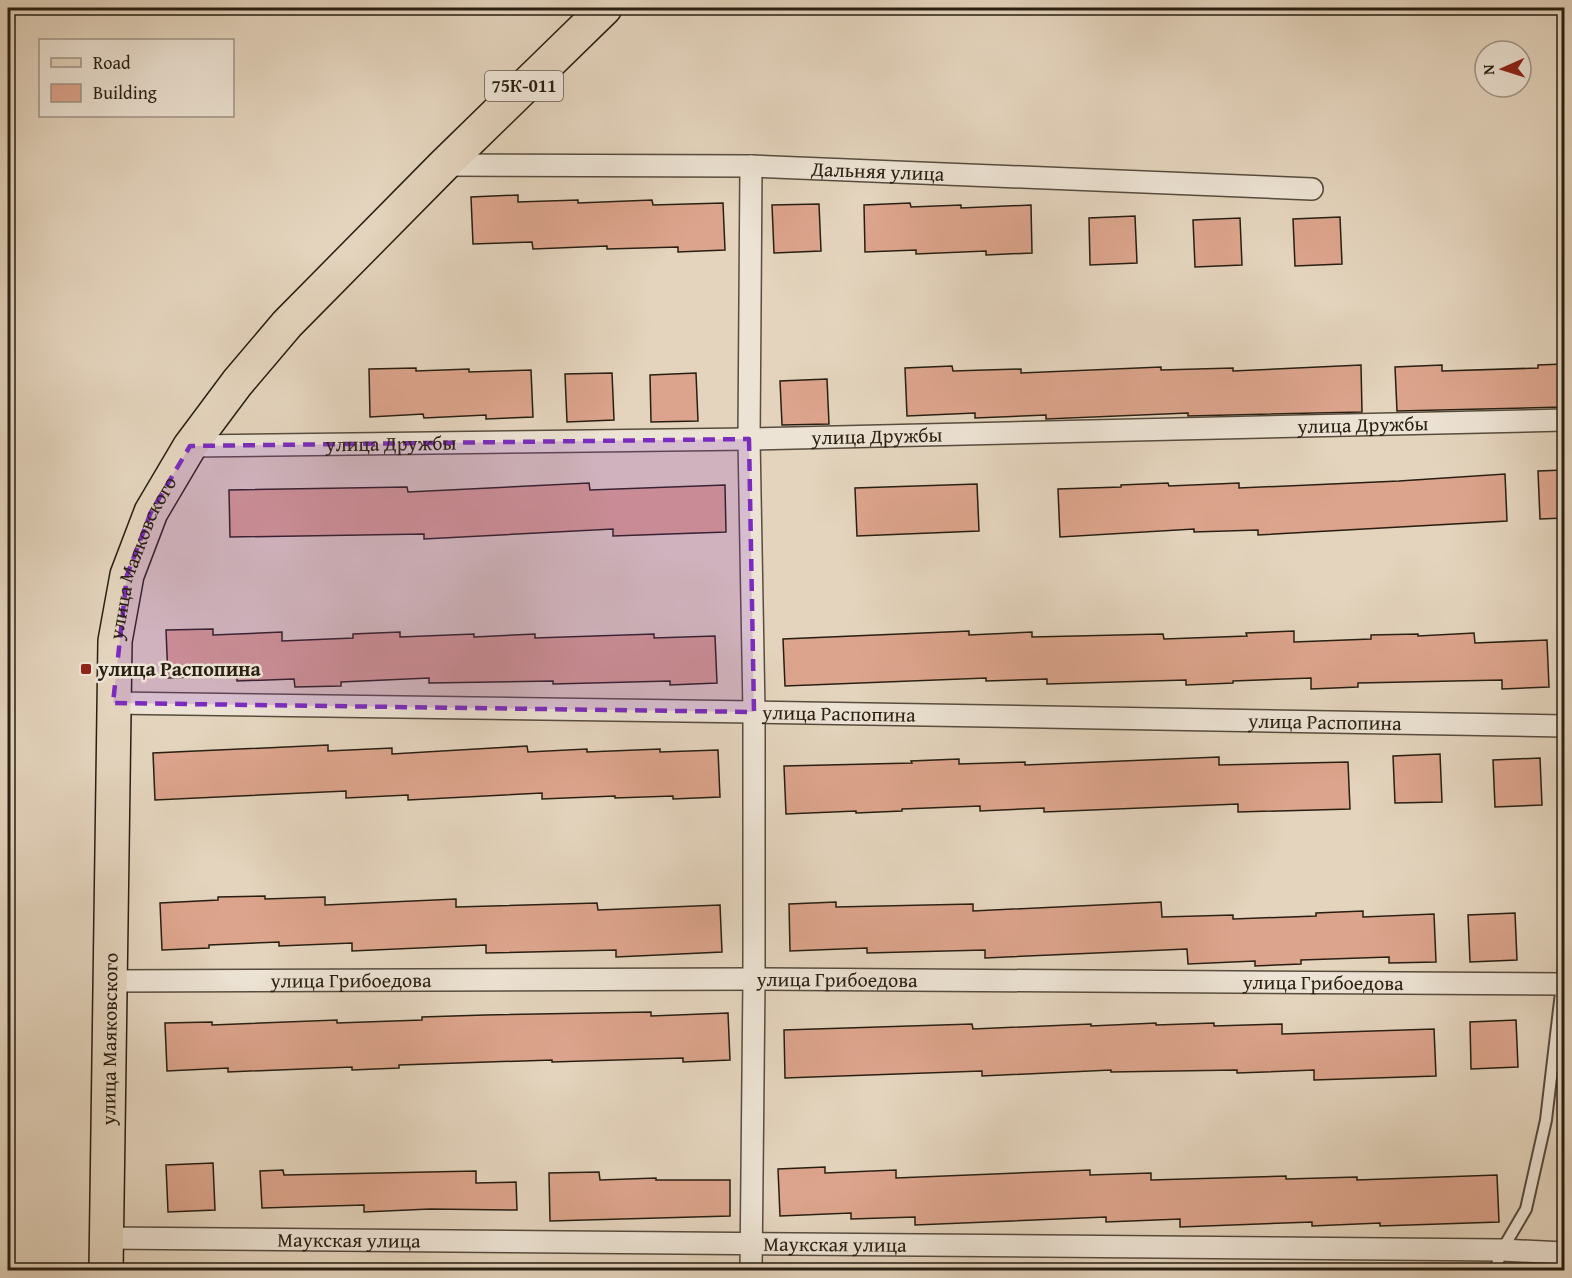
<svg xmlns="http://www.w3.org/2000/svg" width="1572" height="1278" font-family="'Gentium Book Plus',serif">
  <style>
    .building { fill: #dca48c; stroke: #281f12; stroke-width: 1.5 }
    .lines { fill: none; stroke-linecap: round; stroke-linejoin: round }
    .lane-casing { stroke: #574c3d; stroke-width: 14 }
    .street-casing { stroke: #574c3d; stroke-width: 24 }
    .primary-casing { stroke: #281f12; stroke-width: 36 }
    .lane { stroke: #ede3d4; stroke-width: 10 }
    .street { stroke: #ede3d4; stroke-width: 21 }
    .primary { stroke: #e4d4bd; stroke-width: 33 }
    .marked { fill: #7b2cbf; fill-opacity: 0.2; stroke: #7b2cbf; stroke-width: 4.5; stroke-dasharray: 12 8; stroke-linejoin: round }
    .poi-dot { fill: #8f2418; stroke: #ede3d4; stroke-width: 2 }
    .labels { text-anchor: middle; stroke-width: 5; stroke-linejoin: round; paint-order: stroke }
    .shield { fill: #ede3d4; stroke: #635a4c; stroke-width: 1.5 }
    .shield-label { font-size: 18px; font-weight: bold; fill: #281f12 }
    .street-label { font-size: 20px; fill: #281f12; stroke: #ede3d4 }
    .poi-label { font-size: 20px; font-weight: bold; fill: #281f12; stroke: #ede3d4; text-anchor: start }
  </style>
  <rect width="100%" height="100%" fill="#e4d4bd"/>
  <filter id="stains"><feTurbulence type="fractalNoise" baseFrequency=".00333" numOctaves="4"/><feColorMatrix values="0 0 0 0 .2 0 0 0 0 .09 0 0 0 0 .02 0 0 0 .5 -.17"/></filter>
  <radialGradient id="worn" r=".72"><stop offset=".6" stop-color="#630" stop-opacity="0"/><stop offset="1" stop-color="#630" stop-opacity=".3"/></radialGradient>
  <path class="building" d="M 518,195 L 518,202 L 578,200 L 578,203 L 652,200 L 653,205 L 723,203 L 725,250 L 678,252 L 678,247 L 607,249 L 607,246 L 533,249 L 532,242 L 473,244 L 471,197 Z
    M 910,203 L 911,207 L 961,205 L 961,208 L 1031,205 L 1032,253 L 986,255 L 986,251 L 916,254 L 916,250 L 865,252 L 864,205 Z
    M 819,204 L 821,251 L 774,253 L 772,205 Z
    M 1135,216 L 1137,263 L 1090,265 L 1089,218 Z
    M 1340,217 L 1342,264 L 1295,266 L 1293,219 Z
    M 1240,218 L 1242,265 L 1195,267 L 1193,220 Z
    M 1564,364 L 1564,407 L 1397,411 L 1395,367 L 1442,365 L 1442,371 L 1538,368 L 1538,365 Z
    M 1361,365 L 1362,412 L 1188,416 L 1188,413 L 1046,419 L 1046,415 L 975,418 L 975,413 L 907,416 L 905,368 L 952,366 L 953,371 L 1021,369 L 1021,373 L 1161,367 L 1161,370 L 1233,368 L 1233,371 Z
    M 416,368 L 416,371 L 469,369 L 469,372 L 531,370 L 533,417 L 486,419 L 486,415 L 424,418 L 423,414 L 370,417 L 369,369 Z
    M 612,373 L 614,420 L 567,422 L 565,374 Z
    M 696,373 L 698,421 L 651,422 L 650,375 Z
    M 827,379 L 829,424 L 782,425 L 780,381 Z
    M 1564,470 L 1564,518 L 1540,519 L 1538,471 Z
    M 1505,474 L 1507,521 L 1258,535 L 1258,530 L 1194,532 L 1194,529 L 1060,537 L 1058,489 L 1121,487 L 1121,485 L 1168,483 L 1169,486 L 1239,483 L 1239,488 L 1399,481 Z
    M 589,483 L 590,490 L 725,485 L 726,532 L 613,536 L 613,529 L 424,539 L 424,534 L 230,537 L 229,490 L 407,487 L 408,492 Z
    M 977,484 L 979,531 L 857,536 L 855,488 Z
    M 213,629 L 213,635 L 282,632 L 282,641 L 353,638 L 353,634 L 400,632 L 400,637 L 474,634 L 474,637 L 535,634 L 535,638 L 654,634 L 654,638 L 715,636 L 717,683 L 670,685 L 670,681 L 553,684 L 553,681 L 429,683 L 429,678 L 341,682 L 341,686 L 295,687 L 294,679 L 237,681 L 237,675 L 168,678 L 166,630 Z
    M 969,631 L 969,635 L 1032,632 L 1032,637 L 1163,634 L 1164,639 L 1247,636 L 1246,633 L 1294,631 L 1294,642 L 1371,639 L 1371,635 L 1418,634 L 1418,636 L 1474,633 L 1475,643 L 1547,640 L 1549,687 L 1502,689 L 1502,680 L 1358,683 L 1358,687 L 1311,689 L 1311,678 L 1233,681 L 1233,683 L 1186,685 L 1186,680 L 1047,684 L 1047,679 L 986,681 L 986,678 L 785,686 L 783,639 Z
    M 328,745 L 328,751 L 392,748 L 392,754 L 527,746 L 528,752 L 587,749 L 587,752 L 660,749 L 660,752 L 718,750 L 720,797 L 673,799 L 673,796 L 615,798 L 615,796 L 542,799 L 542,793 L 408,800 L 408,795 L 346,798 L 346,791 L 155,800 L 153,753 Z
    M 1440,754 L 1442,802 L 1395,803 L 1393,756 Z
    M 1219,757 L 1219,765 L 1348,762 L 1350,809 L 1238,812 L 1238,804 L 1044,812 L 1044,808 L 980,811 L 980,806 L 902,809 L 902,811 L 856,813 L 856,811 L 786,814 L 784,766 L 912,763 L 911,761 L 959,759 L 959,764 L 1025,762 L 1025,765 Z
    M 1540,758 L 1542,805 L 1495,807 L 1493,760 Z
    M 265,896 L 265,899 L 325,897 L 325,905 L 456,899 L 456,907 L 597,903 L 598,910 L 720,905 L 722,952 L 616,957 L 616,950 L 486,953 L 486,945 L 352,951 L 352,943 L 279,946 L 279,942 L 209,945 L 209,948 L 162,950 L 160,903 L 218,900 L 218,897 Z
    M 836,902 L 836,907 L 973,904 L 973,911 L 1161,902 L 1162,917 L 1233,915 L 1233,919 L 1316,916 L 1316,913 L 1363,911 L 1363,917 L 1434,914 L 1436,962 L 1389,963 L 1389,957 L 1301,960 L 1301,964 L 1255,966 L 1255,961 L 1188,964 L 1187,949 L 985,958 L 985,950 L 867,953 L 867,948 L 790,951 L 789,904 Z
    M 1515,913 L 1517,960 L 1470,962 L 1468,915 Z
    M 651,1012 L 651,1016 L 728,1013 L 730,1060 L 683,1062 L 683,1058 L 552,1062 L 552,1060 L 399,1065 L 399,1068 L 352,1070 L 352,1067 L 228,1072 L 228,1068 L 167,1071 L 165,1023 L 212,1022 L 212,1025 L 337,1020 L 337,1023 L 422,1020 L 422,1017 L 485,1015 Z
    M 1516,1020 L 1518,1067 L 1471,1069 L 1470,1022 Z
    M 1156,1023 L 1156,1025 L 1214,1023 L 1214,1026 L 1282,1024 L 1282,1034 L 1434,1029 L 1436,1076 L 1314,1080 L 1314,1070 L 1237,1073 L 1237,1070 L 1111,1072 L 1111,1070 L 982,1076 L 982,1071 L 785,1078 L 784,1030 L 972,1024 L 973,1029 L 1091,1024 L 1091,1026 Z
    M 213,1163 L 215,1210 L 168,1212 L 166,1165 Z
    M 825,1167 L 825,1173 L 896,1170 L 896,1178 L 1090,1170 L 1090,1175 L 1151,1173 L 1151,1180 L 1286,1176 L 1286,1179 L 1357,1177 L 1357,1180 L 1497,1175 L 1499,1222 L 1380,1226 L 1380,1223 L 1312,1226 L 1312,1222 L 1180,1227 L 1180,1219 L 1106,1222 L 1106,1217 L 915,1225 L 915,1217 L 851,1219 L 851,1213 L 780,1216 L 778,1169 Z
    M 283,1170 L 284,1175 L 476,1171 L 476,1183 L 516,1182 L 517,1210 L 430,1209 L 364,1212 L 364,1205 L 262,1208 L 260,1171 Z
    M 599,1172 L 600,1180 L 656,1178 L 656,1180 L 730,1180 L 730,1216 L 550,1221 L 549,1173 Z"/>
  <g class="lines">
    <defs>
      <path id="lane" d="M 1495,1270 L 1502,1250 L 1526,1209 L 1546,1120 L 1564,967"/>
      <g id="street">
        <path id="s1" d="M 444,165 L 751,166 L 1312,189"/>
        <path id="s2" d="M 190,446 L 749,439 L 1564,420"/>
        <path id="s3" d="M 113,703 L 754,712 L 1564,726"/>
        <path id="s4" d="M 109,981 L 754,979 L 1564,984"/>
        <path id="s5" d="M 105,1238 L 1502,1250 L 1564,1253"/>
        <path d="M 751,1270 L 754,979 L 754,712 L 749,439 L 751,166"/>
      </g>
      <g id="primary">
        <path id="s6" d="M 106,1270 L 115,641 L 127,575 L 151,512 L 190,446 L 237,383 L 287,324 L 444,165 L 605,8"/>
      </g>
    </defs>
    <use href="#lane" class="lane-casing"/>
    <use href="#street" class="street-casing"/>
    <use href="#primary" class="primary-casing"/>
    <use href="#lane" class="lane"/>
    <use href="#street" class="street"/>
    <use href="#primary" class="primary"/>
  </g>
  <path class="marked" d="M 749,439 L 754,712 L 113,703 L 127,575 L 151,512 L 190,446 Z"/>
  <rect class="poi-dot" x="80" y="663" width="12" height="12" rx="3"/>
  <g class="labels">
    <rect class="shield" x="485" y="71" width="78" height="30" rx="4.5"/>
    <g class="shield-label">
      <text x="524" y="92">75К-011</text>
    </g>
    <g class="street-label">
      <text dy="7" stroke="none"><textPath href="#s1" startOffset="434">Дальняя улица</textPath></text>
      <text dy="7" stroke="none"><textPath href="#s2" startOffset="1173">улица Дружбы</textPath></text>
      <text dy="7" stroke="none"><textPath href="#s2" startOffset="687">улица Дружбы</textPath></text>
      <text dy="7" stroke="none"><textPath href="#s2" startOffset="201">улица Дружбы</textPath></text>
      <text dy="7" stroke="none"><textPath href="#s6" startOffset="717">улица Маяковского</textPath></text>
      <text dy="7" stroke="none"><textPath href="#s3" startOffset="726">улица Распопина</textPath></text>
      <text dy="7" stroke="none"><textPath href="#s3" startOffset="1212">улица Распопина</textPath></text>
      <text dy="7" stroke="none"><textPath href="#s4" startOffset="728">улица Грибоедова</textPath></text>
      <text dy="7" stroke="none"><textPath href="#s4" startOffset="242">улица Грибоедова</textPath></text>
      <text dy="7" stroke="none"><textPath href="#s4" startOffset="1214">улица Грибоедова</textPath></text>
      <text dy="7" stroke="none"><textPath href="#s6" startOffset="231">улица Маяковского</textPath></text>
      <text dy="7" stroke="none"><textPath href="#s5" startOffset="244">Маукская улица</textPath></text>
      <text dy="7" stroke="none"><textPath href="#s5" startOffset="730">Маукская улица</textPath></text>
    </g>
    <g class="poi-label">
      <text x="98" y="676">улица Распопина</text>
    </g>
  </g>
  <rect width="1572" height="1278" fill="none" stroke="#e4d4bd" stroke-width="30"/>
  <rect x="9" y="9" width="1554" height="1260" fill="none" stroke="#281f12" stroke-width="3"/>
  <rect x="15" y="15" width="1542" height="1248" fill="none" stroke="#281f12" stroke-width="1.5"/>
  <rect x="39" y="39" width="195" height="78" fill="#ede3d4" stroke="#9e9586" stroke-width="1.5"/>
  <rect x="51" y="58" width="30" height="9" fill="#e4d4bd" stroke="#9e9586" stroke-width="1.5"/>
  <text x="93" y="69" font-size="18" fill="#281f12">Road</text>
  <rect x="51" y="84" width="30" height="18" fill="#dca48c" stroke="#9e9586" stroke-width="1.5"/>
  <text x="93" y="99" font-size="18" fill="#281f12">Building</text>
  <g transform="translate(1503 69) rotate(267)"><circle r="28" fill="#ede3d4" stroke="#9e9586" stroke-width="1.5"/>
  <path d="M0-4.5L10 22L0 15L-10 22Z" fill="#8f2418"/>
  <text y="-9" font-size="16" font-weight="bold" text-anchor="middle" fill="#281f12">N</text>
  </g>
  <rect width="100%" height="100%" filter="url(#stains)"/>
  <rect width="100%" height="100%" fill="url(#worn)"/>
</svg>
